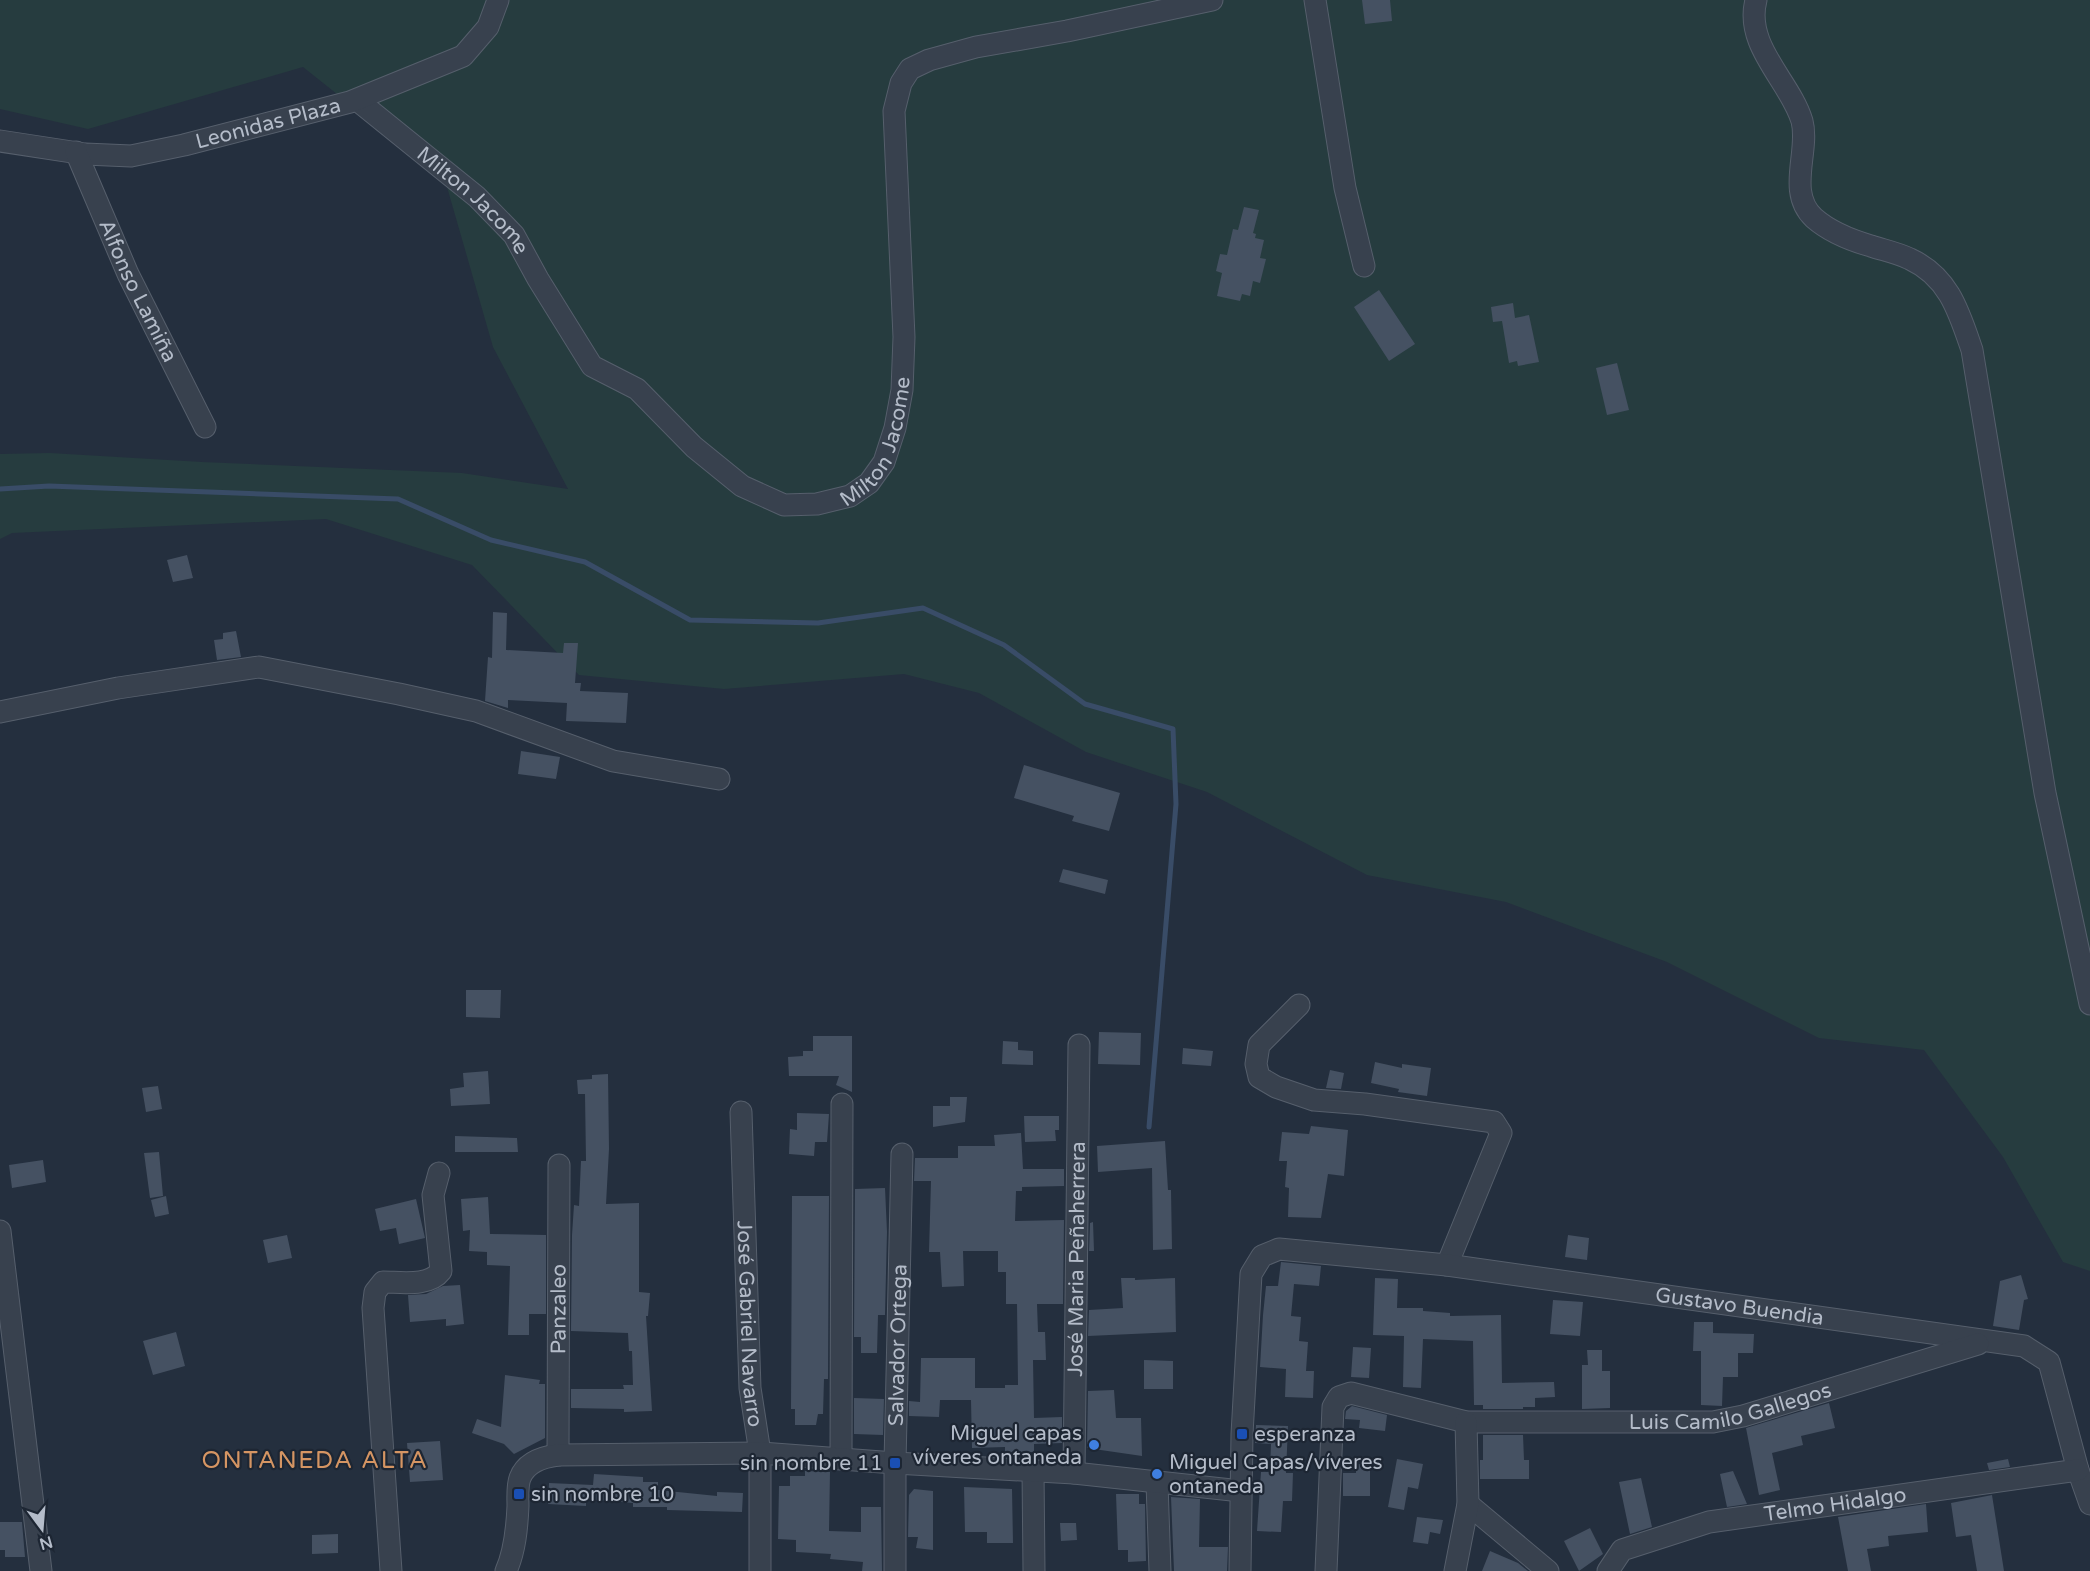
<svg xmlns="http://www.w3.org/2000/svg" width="2090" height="1571" font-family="'Varela Round',sans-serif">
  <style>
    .green { fill: #263c3f }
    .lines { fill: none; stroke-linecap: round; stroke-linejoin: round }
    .stream { stroke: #394c67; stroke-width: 5 }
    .building { fill: #455162 }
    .minor-casing { stroke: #565f6c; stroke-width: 23 }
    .minor { stroke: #38414e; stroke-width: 21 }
    .transit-dot { fill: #1a4fb4; stroke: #1d2633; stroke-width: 2 }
    .shop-dot { fill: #3f7fe0; stroke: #1d2633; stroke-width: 2 }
    .labels { text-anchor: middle; stroke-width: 4.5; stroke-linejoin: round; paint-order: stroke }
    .street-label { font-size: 21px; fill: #b4bcc9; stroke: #1d2633 }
    .poi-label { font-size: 21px; fill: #b4bcc9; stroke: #1d2633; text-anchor: start }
    .quarter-label { font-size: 24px; letter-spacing: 1.5px; fill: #d59563; stroke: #1d2633 }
  </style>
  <rect width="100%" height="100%" fill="#242f3e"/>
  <path class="green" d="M 0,0 L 2090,0 L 2090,1271 L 2063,1262 L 2003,1157 L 1924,1050 L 1819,1038 L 1667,962 L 1506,902 L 1367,875 L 1207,792 L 1086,752 L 979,693 L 904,674 L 724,689 L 579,675 L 472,565 L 326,519 L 12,533 L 0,539 L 0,454 L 50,453 L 202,462 L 462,473 L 568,489 L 493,347 L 445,180 L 303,67 L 88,129 L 0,109 Z"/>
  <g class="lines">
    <path class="stream" d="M 0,489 L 49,486 L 398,499 L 491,540 L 585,562 L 690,620 L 818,623 L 923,608 L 1004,645 L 1085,704 L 1173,729 L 1176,804 L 1149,1127"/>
  </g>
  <path class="building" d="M 1362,0 L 1390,0 L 1392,21 L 1365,24 Z
    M 1244,207 L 1259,210 L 1253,233 L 1256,234 L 1255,238 L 1264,240 L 1260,258 L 1266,259 L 1260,283 L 1253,281 L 1250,296 L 1242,294 L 1240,301 L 1217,296 L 1222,273 L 1216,271 L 1220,254 L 1227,255 L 1233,229 L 1238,230 Z
    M 1379,290 L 1415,344 L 1389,361 L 1354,307 Z
    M 1513,303 L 1515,318 L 1529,315 L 1539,362 L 1518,366 L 1517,361 L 1509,363 L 1502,321 L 1493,322 L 1491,307 Z
    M 1617,363 L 1629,410 L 1607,415 L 1596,368 Z
    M 187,555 L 193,578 L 173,582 L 167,560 Z
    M 493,612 L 507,613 L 506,650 L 563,653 L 564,643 L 578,643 L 575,683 L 581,683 L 580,691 L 628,693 L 626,723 L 566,721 L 567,703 L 508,700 L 508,708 L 485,701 L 488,657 L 492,658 Z
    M 236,631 L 241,657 L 217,660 L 214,640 L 223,639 L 223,633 Z
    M 521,751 L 560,757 L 556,779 L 518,774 Z
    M 1024,765 L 1120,793 L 1109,831 L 1072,821 L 1074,816 L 1014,798 Z
    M 1063,869 L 1108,880 L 1105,894 L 1059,882 Z
    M 466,990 L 501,990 L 500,1018 L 466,1017 Z
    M 1099,1032 L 1141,1033 L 1140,1065 L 1098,1064 Z
    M 813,1036 L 852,1036 L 852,1092 L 836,1085 L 839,1076 L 789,1076 L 788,1057 L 803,1056 L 803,1051 L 813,1051 Z
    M 1003,1041 L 1018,1042 L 1018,1050 L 1033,1051 L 1033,1065 L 1002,1064 Z
    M 1183,1048 L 1213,1051 L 1211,1066 L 1182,1064 Z
    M 1375,1062 L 1402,1068 L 1402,1064 L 1431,1068 L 1427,1096 L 1398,1092 L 1399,1089 L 1371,1083 Z
    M 1330,1070 L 1344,1073 L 1341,1089 L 1326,1088 Z
    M 488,1071 L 490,1104 L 451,1106 L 450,1089 L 464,1087 L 463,1073 Z
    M 608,1074 L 609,1149 L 606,1204 L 639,1203 L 639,1292 L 650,1293 L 648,1316 L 646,1316 L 652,1411 L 624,1412 L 624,1409 L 571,1408 L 571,1389 L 624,1389 L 623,1385 L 633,1385 L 632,1351 L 629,1351 L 628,1333 L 571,1331 L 572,1235 L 574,1205 L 579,1206 L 581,1161 L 586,1161 L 585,1094 L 578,1094 L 577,1080 L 592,1079 L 592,1075 Z
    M 158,1086 L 162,1109 L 146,1112 L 142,1088 Z
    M 950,1097 L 967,1097 L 965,1122 L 933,1127 L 933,1106 L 950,1106 Z
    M 797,1113 L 829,1114 L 827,1142 L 815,1142 L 814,1156 L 789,1154 L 790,1129 L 797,1130 Z
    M 1024,1116 L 1059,1116 L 1059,1130 L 1055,1130 L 1056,1141 L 1025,1142 Z
    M 1311,1126 L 1348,1130 L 1344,1176 L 1328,1174 L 1321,1218 L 1288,1217 L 1289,1188 L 1285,1187 L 1287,1161 L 1279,1161 L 1282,1132 L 1309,1134 Z
    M 1021,1133 L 1023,1169 L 1064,1169 L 1064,1186 L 1022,1187 L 1022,1191 L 1016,1191 L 1015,1221 L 1064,1220 L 1063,1304 L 1037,1304 L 1038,1332 L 1045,1332 L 1046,1360 L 1033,1360 L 1034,1418 L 1062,1417 L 1062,1443 L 1034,1444 L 1034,1452 L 1005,1453 L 1005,1447 L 972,1448 L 971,1400 L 940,1400 L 939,1417 L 909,1416 L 909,1401 L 920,1402 L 921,1358 L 975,1358 L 975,1388 L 1005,1388 L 1005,1385 L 1018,1385 L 1017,1304 L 1006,1304 L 1006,1272 L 998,1272 L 998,1251 L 963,1251 L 964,1286 L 942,1287 L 940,1252 L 929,1252 L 931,1181 L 914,1181 L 915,1158 L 958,1158 L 958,1146 L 995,1146 L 994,1135 Z
    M 455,1136 L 517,1138 L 518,1152 L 455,1152 Z
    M 1165,1141 L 1168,1190 L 1171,1190 L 1172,1249 L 1153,1250 L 1152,1168 L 1098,1172 L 1097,1146 Z
    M 159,1152 L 163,1196 L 150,1198 L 144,1153 Z
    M 43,1160 L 46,1182 L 12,1188 L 9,1165 Z
    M 885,1188 L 887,1232 L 885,1315 L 878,1315 L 877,1353 L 861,1353 L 861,1337 L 854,1337 L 855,1189 Z
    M 166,1196 L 169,1214 L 155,1217 L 151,1200 Z
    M 792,1196 L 829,1196 L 828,1379 L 824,1379 L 823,1414 L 818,1414 L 816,1425 L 795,1425 L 795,1409 L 791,1409 Z
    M 488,1197 L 490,1234 L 546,1235 L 546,1314 L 529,1314 L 529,1335 L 508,1335 L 510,1266 L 487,1265 L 487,1252 L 469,1251 L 470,1230 L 463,1231 L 461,1199 Z
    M 416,1199 L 425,1238 L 399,1244 L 396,1228 L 380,1231 L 375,1209 Z
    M 1093,1222 L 1094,1251 L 1089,1251 L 1090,1223 Z
    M 287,1235 L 292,1258 L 268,1263 L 263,1240 Z
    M 1568,1235 L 1589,1238 L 1587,1260 L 1565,1257 Z
    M 1281,1262 L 1321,1266 L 1319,1286 L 1294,1284 L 1291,1316 L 1301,1317 L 1299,1341 L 1308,1342 L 1306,1371 L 1314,1371 L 1313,1398 L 1285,1397 L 1286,1369 L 1260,1367 L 1263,1315 L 1266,1286 L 1278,1286 Z
    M 2021,1275 L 2028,1299 L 2024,1300 L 2019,1330 L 1993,1326 L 2000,1281 Z
    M 1121,1278 L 1135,1278 L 1135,1280 L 1175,1278 L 1176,1332 L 1088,1336 L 1089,1310 L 1123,1308 Z
    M 1375,1278 L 1398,1279 L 1397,1308 L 1423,1308 L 1423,1311 L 1450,1313 L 1450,1316 L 1501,1315 L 1502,1383 L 1554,1382 L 1555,1397 L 1535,1398 L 1535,1407 L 1523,1407 L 1523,1409 L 1483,1409 L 1483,1405 L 1474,1405 L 1473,1341 L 1423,1339 L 1421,1388 L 1403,1387 L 1404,1336 L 1373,1335 Z
    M 460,1285 L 464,1324 L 446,1326 L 446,1319 L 410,1322 L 408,1295 L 426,1294 L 443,1286 Z
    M 1553,1300 L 1583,1302 L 1580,1336 L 1550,1334 Z
    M 1694,1322 L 1713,1322 L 1713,1333 L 1754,1334 L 1753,1353 L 1738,1353 L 1738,1377 L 1723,1377 L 1722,1406 L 1701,1405 L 1701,1351 L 1693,1351 Z
    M 176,1332 L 185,1366 L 153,1375 L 143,1341 Z
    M 1353,1347 L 1371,1348 L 1369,1378 L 1351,1377 Z
    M 1587,1350 L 1602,1350 L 1602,1371 L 1610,1371 L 1610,1408 L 1582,1409 L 1582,1365 L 1588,1365 Z
    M 1144,1360 L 1173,1361 L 1173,1389 L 1144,1389 Z
    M 505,1375 L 540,1380 L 539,1384 L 545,1384 L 545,1438 L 514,1454 L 504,1444 L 472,1433 L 477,1419 L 501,1427 Z
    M 1114,1390 L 1116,1418 L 1141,1418 L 1142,1456 L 1087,1448 L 1088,1391 Z
    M 854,1398 L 884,1399 L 883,1435 L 854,1434 Z
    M 1829,1403 L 1835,1428 L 1801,1436 L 1803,1445 L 1772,1453 L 1780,1490 L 1759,1495 L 1746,1428 Z
    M 1352,1406 L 1387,1415 L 1385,1431 L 1359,1428 L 1360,1420 L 1345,1419 L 1346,1411 Z
    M 1256,1425 L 1288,1426 L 1286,1473 L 1293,1473 L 1292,1501 L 1283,1501 L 1281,1532 L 1257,1531 L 1261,1472 L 1270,1472 L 1271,1444 L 1255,1443 Z
    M 1483,1435 L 1523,1435 L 1524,1460 L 1529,1460 L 1529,1479 L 1480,1479 L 1480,1460 L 1483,1460 Z
    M 440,1441 L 443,1480 L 410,1482 L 407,1443 Z
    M 1397,1459 L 1423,1464 L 1418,1489 L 1408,1487 L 1404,1510 L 1388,1507 Z
    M 2008,1459 L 2010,1467 L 1989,1470 L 1987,1463 Z
    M 1356,1464 L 1370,1464 L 1370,1496 L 1343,1496 L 1343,1473 L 1356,1473 Z
    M 805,1471 L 830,1472 L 829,1531 L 861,1532 L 861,1507 L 881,1507 L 882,1571 L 862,1571 L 863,1562 L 830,1559 L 831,1554 L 796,1552 L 796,1540 L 778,1539 L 779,1486 L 790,1486 L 790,1476 L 805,1476 Z
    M 1733,1471 L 1747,1504 L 1727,1507 L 1720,1474 Z
    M 594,1474 L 643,1477 L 643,1482 L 658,1482 L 658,1490 L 717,1496 L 717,1492 L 743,1493 L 742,1512 L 667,1510 L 667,1507 L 633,1507 L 633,1503 L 586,1499 L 586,1506 L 548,1504 L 549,1483 L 593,1485 Z
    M 1641,1478 L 1652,1527 L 1630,1534 L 1619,1482 Z
    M 964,1487 L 1012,1489 L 1013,1543 L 987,1543 L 987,1532 L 965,1532 Z
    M 914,1489 L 933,1491 L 933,1550 L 916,1548 L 918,1537 L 908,1537 L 909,1495 Z
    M 1116,1494 L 1139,1494 L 1139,1504 L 1145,1504 L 1146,1561 L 1128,1562 L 1128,1550 L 1118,1550 Z
    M 1992,1495 L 2004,1571 L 1977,1571 L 1971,1535 L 1956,1537 L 1951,1503 Z
    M 1171,1497 L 1200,1499 L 1199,1547 L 1228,1547 L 1227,1571 L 1174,1571 Z
    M 1926,1504 L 1928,1532 L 1888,1536 L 1889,1546 L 1867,1549 L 1871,1571 L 1848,1571 L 1838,1517 Z
    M 1417,1517 L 1443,1520 L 1440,1534 L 1430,1532 L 1428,1544 L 1413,1542 Z
    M 0,1522 L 22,1522 L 25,1557 L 5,1557 L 5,1550 L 0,1550 Z
    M 1060,1523 L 1076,1523 L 1077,1540 L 1061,1541 Z
    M 1590,1528 L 1603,1554 L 1579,1571 L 1564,1541 Z
    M 338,1534 L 338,1553 L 312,1554 L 312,1535 Z
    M 1490,1551 L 1518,1563 L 1528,1571 L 1482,1571 Z"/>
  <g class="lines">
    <defs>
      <g id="minor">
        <path d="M 1315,0 L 1345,188 L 1364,266"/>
        <path d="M 1756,0 C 1744,46 1790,81 1802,121 C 1810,151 1786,192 1814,218 C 1830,232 1850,240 1871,246 C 1883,250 1898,253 1910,259 C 1949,277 1959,312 1972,350 L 2045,793 L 2090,1004"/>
        <path id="s1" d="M 357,100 L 477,197 L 514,235 L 538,279 L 592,366 L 637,389 L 694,447 L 742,486 L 784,505 L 817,504 L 850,496 L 869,483 L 884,462 L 895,428 L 902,390 L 904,337 L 894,111 L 901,83 L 910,69 L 929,60 L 976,47 L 1067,31 L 1212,0"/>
        <path id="s2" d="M 0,141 L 85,154 L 131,156 L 184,145 L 350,102 L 463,56 L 488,27 L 498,0"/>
        <path id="s3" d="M 76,152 L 128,274 L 205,427"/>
        <path d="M 0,712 L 118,688 L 259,667 L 399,694 L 476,711 L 613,761 L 719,779"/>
        <path d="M 1299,1005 L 1259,1045 L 1256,1064 L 1259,1077 L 1276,1087 L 1314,1100 L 1365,1104 L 1494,1122 L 1501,1133 L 1447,1265"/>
        <path id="s4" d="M 741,1112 L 750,1388 L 760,1453 L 760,1571"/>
        <path d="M 0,1231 L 41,1571"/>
        <path id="s5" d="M 558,1455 L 559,1165"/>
        <path d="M 841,1458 L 842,1104"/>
        <path d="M 1033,1471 L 1034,1571"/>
        <path id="s6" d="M 1074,1473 L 1079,1045"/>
        <path d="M 1157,1483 L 1160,1571"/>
        <path d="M 1468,1504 L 1548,1571"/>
        <path d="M 391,1571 L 373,1308 L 375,1292 L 383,1282 C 401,1282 429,1287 441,1271 L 433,1195 L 439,1173"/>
        <path d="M 506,1571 C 515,1551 517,1528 518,1506 C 518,1498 517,1486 520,1478 C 526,1462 542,1457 558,1455 L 760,1453 L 895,1463 L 1074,1473 L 1241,1491"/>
        <path id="s7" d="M 895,1571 L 895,1463 L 902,1154"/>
        <path id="s8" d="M 1240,1571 L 1242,1434 L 1251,1274 L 1262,1256 L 1279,1249 L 1447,1265 L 2024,1346 L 2049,1362 L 2078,1470 L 2090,1504"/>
        <path id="s9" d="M 1326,1571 L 1333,1407 L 1339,1397 L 1351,1393 L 1466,1422 L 1713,1422 L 1743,1416 L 1978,1344"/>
        <path d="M 1455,1571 L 1468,1504 L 1466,1422"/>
        <path id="s10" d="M 1608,1571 L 1622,1550 L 1709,1522 L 2078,1470"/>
      </g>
    </defs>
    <use href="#minor" class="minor-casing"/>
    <use href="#minor" class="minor"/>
  </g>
  <g class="transit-dot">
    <rect x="1236" y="1428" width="12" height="12" rx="3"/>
    <rect x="889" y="1457" width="12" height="12" rx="3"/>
    <rect x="513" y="1488" width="12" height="12" rx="3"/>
  </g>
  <g class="shop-dot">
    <circle cx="1094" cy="1445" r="6"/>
    <circle cx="1157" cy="1474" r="6"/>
  </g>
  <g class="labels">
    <g class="street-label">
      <text dy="7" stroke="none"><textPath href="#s2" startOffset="273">Leonidas Plaza</textPath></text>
      <text dy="7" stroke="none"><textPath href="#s1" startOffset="154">Milton Jacome</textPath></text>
      <text dy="7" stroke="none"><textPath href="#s3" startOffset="152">Alfonso Lamiña</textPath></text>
      <text dy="7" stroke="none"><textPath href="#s1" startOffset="730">Milton Jacome</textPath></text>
      <text dy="7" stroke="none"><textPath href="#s6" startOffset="214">José Maria Peñaherrera</textPath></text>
      <text dy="7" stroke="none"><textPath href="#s8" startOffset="801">Gustavo Buendia</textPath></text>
      <text dy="7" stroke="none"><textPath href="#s5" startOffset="146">Panzaleo</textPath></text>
      <text dy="7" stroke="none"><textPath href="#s4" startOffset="212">José Gabriel Navarro</textPath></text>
      <text dy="7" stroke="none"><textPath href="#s7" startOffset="226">Salvador Ortega</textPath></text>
      <text dy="7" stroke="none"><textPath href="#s9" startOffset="573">Luis Camilo Gallegos</textPath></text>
      <text dy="7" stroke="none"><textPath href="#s10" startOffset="244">Telmo Hidalgo</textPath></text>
    </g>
    <g class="poi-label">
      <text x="1082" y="1440" text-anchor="end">Miguel capas<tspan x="1082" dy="24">víveres ontaneda</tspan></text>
      <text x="1254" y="1441">esperanza</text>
      <text x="1169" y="1469">Miguel Capas/víveres<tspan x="1169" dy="24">ontaneda</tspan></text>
      <text x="883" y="1470" text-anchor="end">sin nombre 11</text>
      <text x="531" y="1501">sin nombre 10</text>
    </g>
    <g class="quarter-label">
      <text x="315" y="1468">ONTANEDA ALTA</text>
    </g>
  </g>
  <g transform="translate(42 1529) rotate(164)" stroke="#1d2633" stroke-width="4.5" paint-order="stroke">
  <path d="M0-4.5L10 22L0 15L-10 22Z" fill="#b4bcc9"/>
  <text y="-9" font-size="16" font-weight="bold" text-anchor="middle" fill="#b4bcc9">N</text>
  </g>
</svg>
